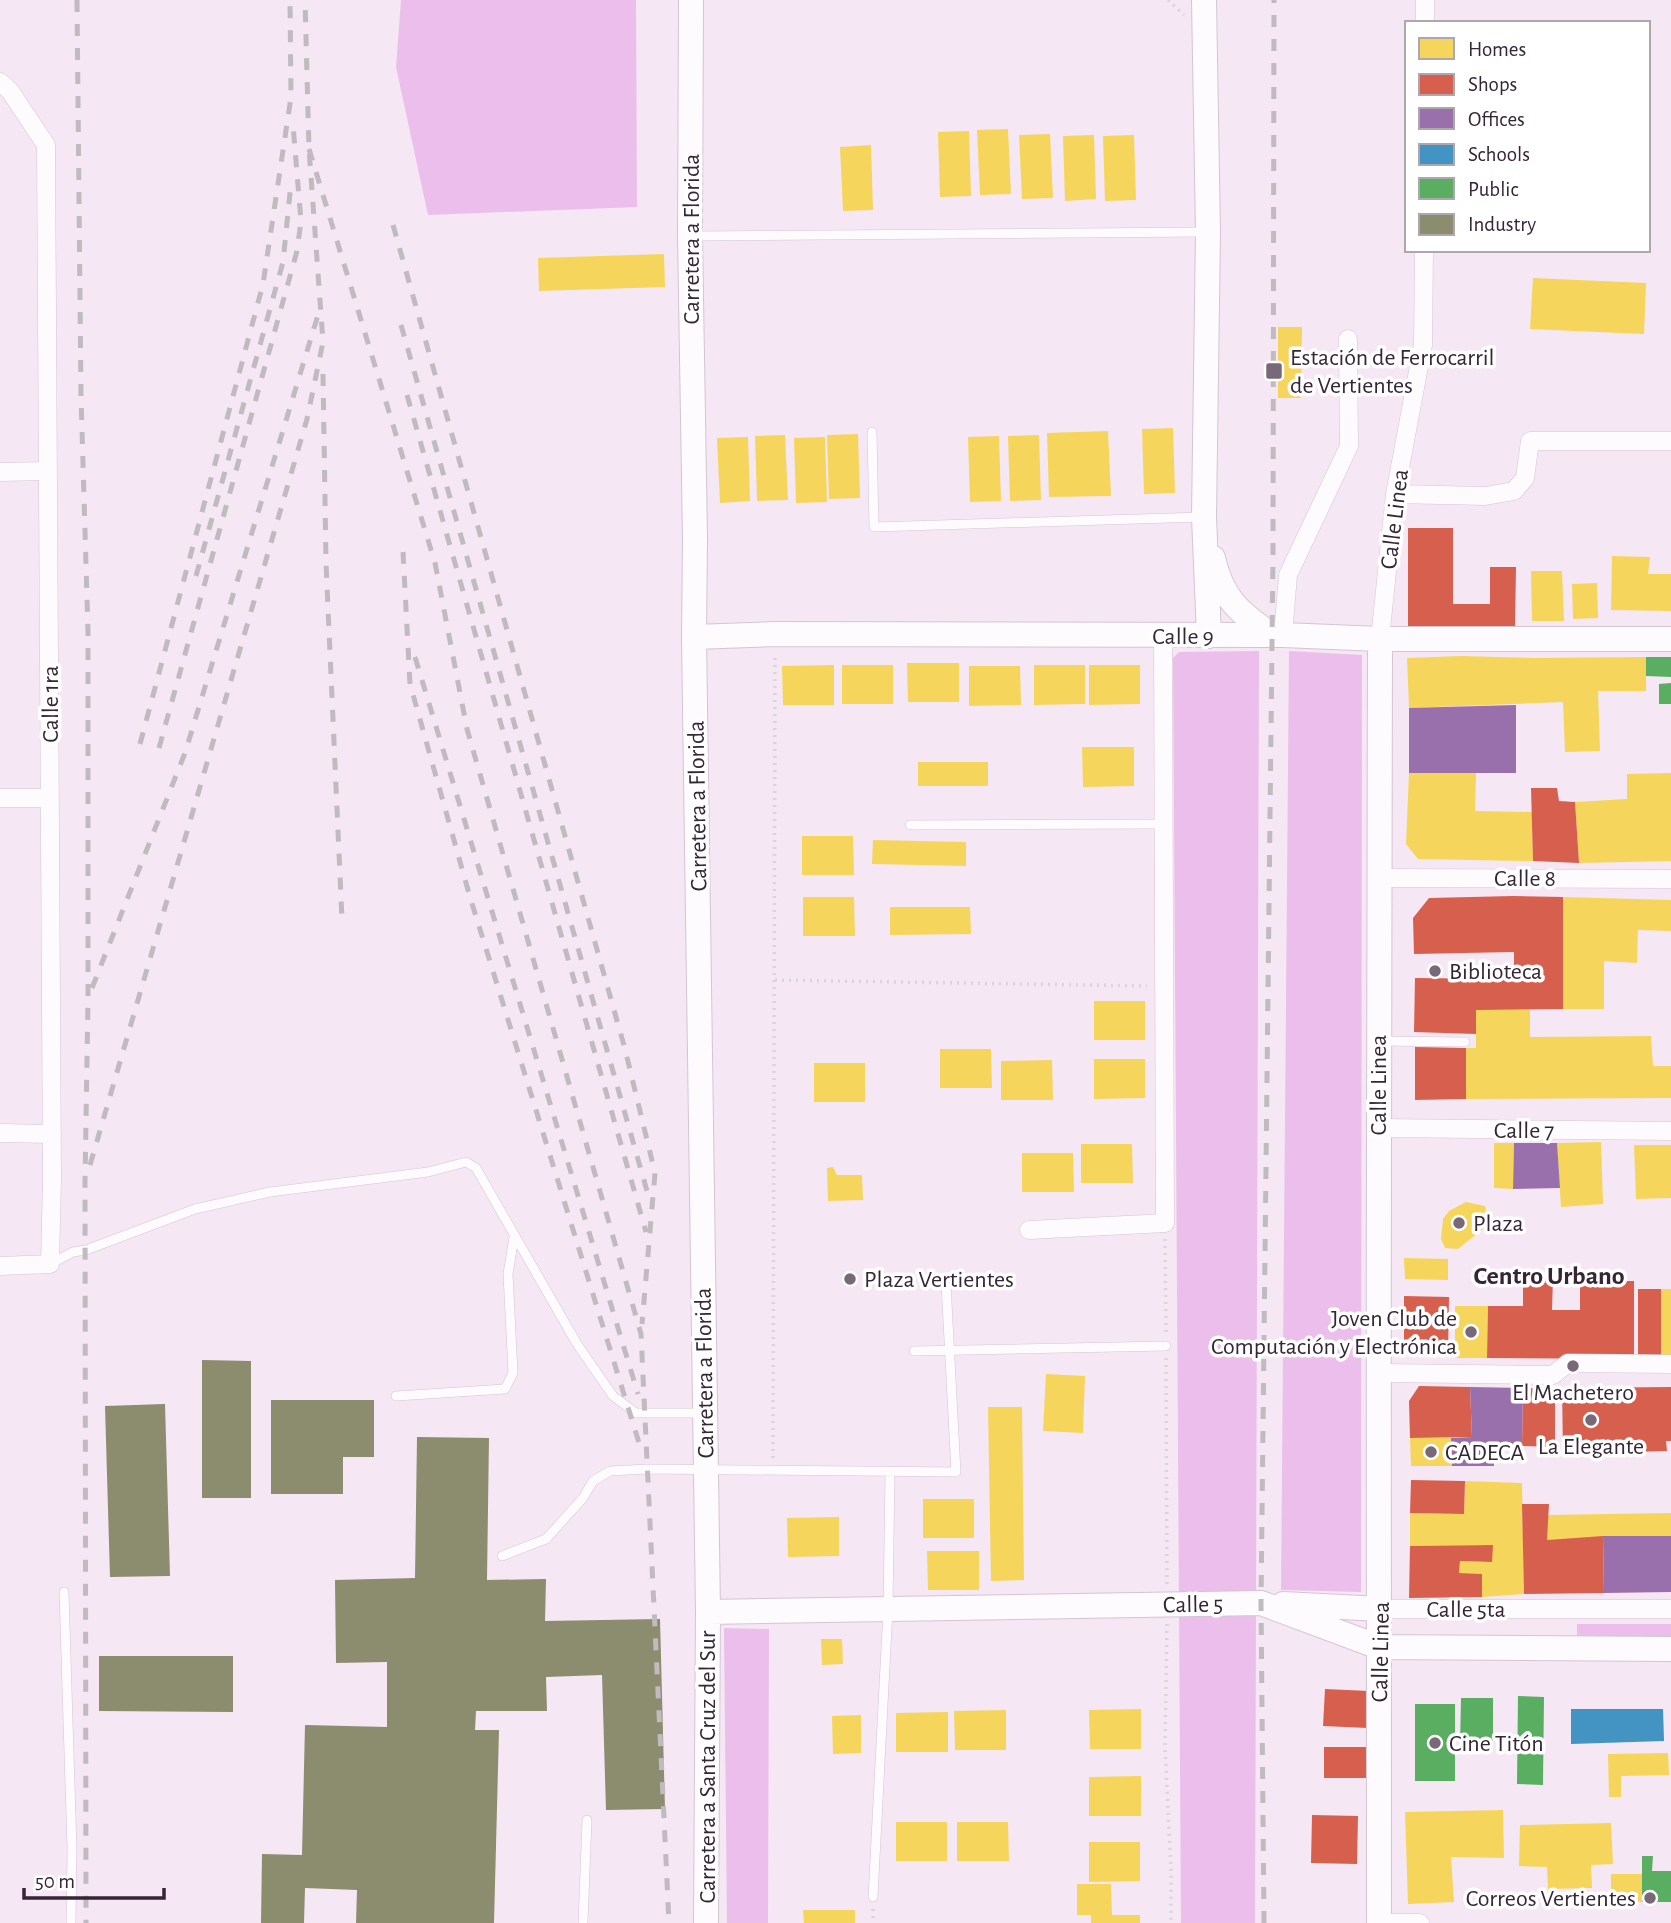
<svg xmlns="http://www.w3.org/2000/svg" width="1671" height="1923" font-family="'Alegreya Sans',sans-serif">
  <style>
    .green { fill: #ecbeeb }
    .homes { fill: #f6d55c }
    .shops { fill: #d6604d }
    .offices { fill: #9970ab }
    .schools { fill: #4393c3 }
    .public { fill: #5aae61 }
    .industry { fill: #8c8c6e }
    .lines { fill: none; stroke-linecap: round; stroke-linejoin: round }
    .lane-casing { stroke: #d3c5d3; stroke-width: 10 }
    .street-casing { stroke: #d3c5d3; stroke-width: 19 }
    .secondary-casing { stroke: #d3c5d3; stroke-width: 26 }
    .path { stroke: #d9d5d9; stroke-width: 3.5; stroke-dasharray: 2 5; stroke-linecap: butt }
    .lane { stroke: #fefbfe; stroke-width: 9 }
    .street { stroke: #fefbfe; stroke-width: 18 }
    .secondary { stroke: #fefbfe; stroke-width: 24 }
    .rail { stroke: #c0bbbf; stroke-width: 5; stroke-dasharray: 12 12; stroke-linecap: butt }
    .poi-dot { fill: #796978; stroke: #fff; stroke-width: 2.5 }
    .labels { text-anchor: middle; stroke-width: 7; stroke-linejoin: round; paint-order: stroke }
    .street-label { font-size: 24px; fill: #352535; stroke: #fff }
    .poi-label { font-size: 24px; fill: #352535; stroke: #fff; text-anchor: start }
    .neighbourhood-label { font-size: 26px; font-weight: bold; fill: #352535; stroke: #fff }
  </style>
  <rect width="100%" height="100%" fill="#f6e7f5"/>
  <path class="green" d="M 401,0 L 636,0 L 637,207 L 428,215 L 396,67 Z
    M 1259,651 L 1255,1923 L 1181,1923 L 1173,658 L 1179,652 Z
    M 1289,651 L 1362,655 L 1361,1592 L 1281,1590 Z
    M 1577,1624 L 1671,1624 L 1671,1638 L 1577,1638 Z
    M 724,1628 L 769,1629 L 768,1923 L 727,1923 Z"/>
  <path class="homes" d="M 1008,129 L 1011,194 L 980,195 L 977,130 Z
    M 969,131 L 971,196 L 940,197 L 938,132 Z
    M 1050,134 L 1053,198 L 1022,199 L 1019,135 Z
    M 1094,135 L 1096,199 L 1065,201 L 1063,136 Z
    M 1134,135 L 1136,200 L 1105,201 L 1103,136 Z
    M 871,145 L 873,210 L 843,211 L 840,147 Z
    M 664,254 L 665,287 L 539,291 L 538,258 Z
    M 1533,278 L 1646,283 L 1644,334 L 1530,329 Z
    M 1278,327 L 1302,327 L 1301,398 L 1278,398 Z
    M 1173,428 L 1175,493 L 1144,494 L 1142,429 Z
    M 1108,431 L 1111,496 L 1049,497 L 1047,433 Z
    M 858,434 L 860,498 L 829,499 L 827,435 Z
    M 785,435 L 788,500 L 757,501 L 755,436 Z
    M 1039,435 L 1041,500 L 1010,501 L 1008,436 Z
    M 999,436 L 1001,501 L 970,502 L 968,437 Z
    M 748,437 L 750,501 L 720,503 L 717,438 Z
    M 825,437 L 827,502 L 796,503 L 794,438 Z
    M 1612,556 L 1650,557 L 1648,574 L 1671,574 L 1671,611 L 1611,610 Z
    M 1531,571 L 1562,571 L 1564,621 L 1532,621 Z
    M 1597,583 L 1598,618 L 1573,619 L 1572,584 Z
    M 1461,656 L 1534,658 L 1646,657 L 1646,691 L 1598,691 L 1600,751 L 1565,752 L 1563,702 L 1409,708 L 1407,658 Z
    M 907,663 L 959,663 L 959,702 L 908,702 Z
    M 834,665 L 834,705 L 783,705 L 782,666 Z
    M 842,665 L 893,665 L 893,704 L 842,704 Z
    M 1034,665 L 1085,665 L 1085,704 L 1034,705 Z
    M 1089,665 L 1140,665 L 1140,704 L 1089,705 Z
    M 969,666 L 1020,666 L 1021,705 L 969,706 Z
    M 1082,747 L 1134,747 L 1134,786 L 1083,787 Z
    M 918,762 L 988,762 L 988,786 L 918,786 Z
    M 1409,773 L 1476,773 L 1475,811 L 1532,812 L 1533,861 L 1418,859 L 1406,844 Z
    M 1671,773 L 1671,861 L 1579,863 L 1575,802 L 1627,799 L 1627,774 Z
    M 802,836 L 853,836 L 854,875 L 802,875 Z
    M 873,840 L 966,842 L 966,866 L 872,864 Z
    M 803,897 L 854,897 L 855,936 L 803,936 Z
    M 1563,897 L 1671,900 L 1671,931 L 1638,930 L 1637,963 L 1604,961 L 1604,1009 L 1563,1009 Z
    M 890,907 L 970,907 L 971,934 L 890,935 Z
    M 1094,1001 L 1145,1001 L 1145,1040 L 1094,1040 Z
    M 1476,1010 L 1530,1010 L 1530,1037 L 1651,1036 L 1653,1066 L 1671,1066 L 1671,1098 L 1466,1099 L 1466,1048 L 1476,1048 Z
    M 940,1049 L 991,1049 L 992,1088 L 940,1088 Z
    M 1094,1059 L 1145,1059 L 1145,1098 L 1094,1099 Z
    M 1052,1060 L 1053,1100 L 1001,1100 L 1001,1061 Z
    M 814,1063 L 865,1063 L 865,1102 L 814,1102 Z
    M 1601,1142 L 1603,1204 L 1561,1207 L 1557,1143 Z
    M 1494,1143 L 1514,1143 L 1513,1189 L 1494,1188 Z
    M 1081,1144 L 1132,1144 L 1133,1183 L 1081,1183 Z
    M 1634,1145 L 1671,1145 L 1671,1198 L 1636,1199 Z
    M 1022,1153 L 1073,1153 L 1074,1192 L 1022,1192 Z
    M 833,1167 L 837,1175 L 862,1175 L 863,1200 L 828,1201 L 827,1168 Z
    M 1466,1202 L 1485,1206 L 1489,1224 L 1458,1249 L 1445,1248 L 1441,1239 L 1443,1219 L 1449,1211 Z
    M 1404,1258 L 1448,1259 L 1448,1280 L 1405,1279 Z
    M 1661,1289 L 1671,1289 L 1671,1356 L 1661,1356 Z
    M 1455,1306 L 1488,1306 L 1487,1358 L 1455,1358 Z
    M 1046,1374 L 1085,1376 L 1083,1433 L 1043,1431 Z
    M 988,1407 L 1022,1407 L 1024,1580 L 991,1581 Z
    M 1410,1438 L 1451,1438 L 1452,1466 L 1411,1466 Z
    M 1465,1481 L 1522,1483 L 1524,1594 L 1482,1597 L 1482,1574 L 1459,1573 L 1460,1561 L 1492,1562 L 1492,1545 L 1410,1546 L 1410,1513 L 1464,1514 Z
    M 923,1499 L 974,1499 L 974,1538 L 923,1538 Z
    M 1671,1513 L 1671,1537 L 1547,1540 L 1547,1515 Z
    M 839,1517 L 839,1556 L 788,1557 L 787,1518 Z
    M 927,1551 L 979,1551 L 979,1590 L 928,1590 Z
    M 821,1639 L 842,1639 L 843,1664 L 822,1665 Z
    M 1141,1709 L 1141,1749 L 1090,1749 L 1089,1710 Z
    M 1006,1710 L 1006,1750 L 955,1750 L 954,1711 Z
    M 948,1712 L 948,1752 L 896,1752 L 896,1713 Z
    M 861,1715 L 861,1753 L 833,1754 L 832,1716 Z
    M 1668,1753 L 1669,1775 L 1621,1776 L 1621,1797 L 1609,1797 L 1608,1754 Z
    M 1141,1776 L 1141,1816 L 1089,1816 L 1089,1777 Z
    M 1503,1810 L 1504,1858 L 1451,1857 L 1454,1902 L 1408,1904 L 1405,1812 Z
    M 896,1822 L 947,1822 L 947,1861 L 896,1861 Z
    M 957,1822 L 1008,1822 L 1009,1861 L 957,1861 Z
    M 1611,1823 L 1613,1864 L 1591,1865 L 1592,1888 L 1548,1889 L 1547,1867 L 1519,1866 L 1520,1825 Z
    M 1089,1842 L 1140,1842 L 1140,1881 L 1089,1882 Z
    M 1611,1874 L 1642,1874 L 1642,1902 L 1611,1902 Z
    M 1077,1884 L 1111,1884 L 1112,1915 L 1140,1915 L 1140,1923 L 1091,1923 L 1091,1915 L 1077,1915 Z
    M 803,1910 L 855,1910 L 855,1923 L 804,1923 Z"/>
  <path class="shops" d="M 1408,528 L 1453,528 L 1453,604 L 1490,604 L 1490,567 L 1516,567 L 1515,626 L 1408,626 Z
    M 1531,788 L 1557,788 L 1559,801 L 1575,802 L 1579,863 L 1533,861 Z
    M 1513,896 L 1563,897 L 1563,1009 L 1476,1010 L 1476,1034 L 1414,1032 L 1415,978 L 1514,979 L 1514,952 L 1414,954 L 1413,918 L 1429,898 Z
    M 1415,1047 L 1466,1048 L 1466,1099 L 1415,1100 Z
    M 1523,1276 L 1553,1277 L 1552,1310 L 1580,1310 L 1580,1286 L 1612,1286 L 1611,1281 L 1634,1281 L 1634,1359 L 1487,1358 L 1488,1306 L 1523,1306 Z
    M 1638,1289 L 1661,1289 L 1661,1356 L 1638,1356 Z
    M 1404,1296 L 1449,1297 L 1448,1354 L 1404,1353 Z
    M 1419,1386 L 1470,1387 L 1472,1437 L 1410,1438 L 1409,1401 Z
    M 1671,1387 L 1671,1441 L 1666,1441 L 1667,1451 L 1563,1454 L 1562,1388 Z
    M 1523,1388 L 1555,1389 L 1555,1447 L 1522,1446 Z
    M 1411,1480 L 1465,1481 L 1464,1514 L 1410,1513 Z
    M 1522,1504 L 1549,1504 L 1547,1540 L 1603,1536 L 1604,1593 L 1524,1594 Z
    M 1493,1545 L 1492,1562 L 1460,1561 L 1459,1573 L 1482,1574 L 1482,1597 L 1409,1598 L 1410,1546 Z
    M 1325,1689 L 1369,1691 L 1368,1728 L 1323,1726 Z
    M 1324,1747 L 1368,1747 L 1368,1778 L 1324,1778 Z
    M 1312,1815 L 1358,1816 L 1357,1864 L 1311,1863 Z"/>
  <path class="offices" d="M 1516,705 L 1516,773 L 1409,773 L 1409,708 Z
    M 1514,1143 L 1557,1143 L 1560,1188 L 1513,1189 Z
    M 1470,1387 L 1523,1388 L 1522,1446 L 1494,1448 L 1494,1466 L 1452,1466 L 1451,1438 L 1472,1437 Z
    M 1603,1536 L 1671,1536 L 1671,1592 L 1604,1593 Z"/>
  <path class="schools" d="M 1571,1709 L 1663,1709 L 1664,1741 L 1571,1744 Z"/>
  <path class="public" d="M 1646,657 L 1671,657 L 1671,677 L 1646,676 Z
    M 1671,683 L 1671,704 L 1659,704 L 1659,684 Z
    M 1518,1696 L 1544,1697 L 1543,1785 L 1517,1784 Z
    M 1461,1698 L 1493,1698 L 1493,1747 L 1460,1747 Z
    M 1415,1704 L 1455,1704 L 1455,1781 L 1415,1781 Z
    M 1642,1856 L 1653,1856 L 1652,1871 L 1671,1871 L 1671,1902 L 1642,1902 Z"/>
  <path class="industry" d="M 202,1360 L 251,1361 L 251,1498 L 202,1498 Z
    M 271,1400 L 374,1400 L 374,1457 L 343,1457 L 343,1494 L 271,1494 Z
    M 165,1404 L 170,1576 L 110,1577 L 105,1406 Z
    M 417,1437 L 489,1438 L 487,1580 L 546,1579 L 545,1621 L 660,1619 L 665,1809 L 606,1810 L 602,1675 L 546,1677 L 547,1711 L 476,1711 L 475,1730 L 499,1730 L 494,1923 L 356,1923 L 357,1890 L 305,1888 L 304,1923 L 261,1923 L 262,1854 L 302,1855 L 305,1725 L 387,1727 L 387,1662 L 336,1663 L 335,1580 L 415,1578 Z
    M 99,1656 L 233,1656 L 233,1712 L 99,1711 Z"/>
  <g class="lines">
    <defs>
      <path id="lane" d="M 692,236 L 1206,232
        M 872,432 L 874,527 L 1202,517
        M 910,825 L 1164,824
        M 1380,1041 L 1465,1042
        M 50,1264 L 73,1252 L 86,1250 L 195,1209 L 270,1192 L 428,1172 L 466,1162 L 476,1168 L 577,1344 L 613,1396 L 636,1413 L 702,1413
        M 914,1351 L 1166,1346
        M 396,1396 L 505,1389 L 513,1373 L 508,1274 L 514,1237
        M 502,1556 L 546,1539 L 583,1498 L 593,1481 L 610,1471 L 647,1469 L 956,1472 L 946,1284
        M 64,1592 L 72,1849 L 71,1923
        M 873,1897 L 888,1609 L 890,1472
        M 583,1923 L 587,1820"/>
      <path id="street" d="M 1425,23 L 1425,0
        M 0,82 L 10,91 L 46,145 L 52,1178 L 50,1264 L 0,1266
        M 0,472 L 48,471
        M 1395,494 L 1485,496 L 1514,491 L 1525,478 L 1530,441 L 1671,441
        M 1283,635 L 1288,575 L 1349,446 L 1348,339
        M 1380,639 L 1395,494 L 1423,345 L 1424,250
        M 0,798 L 50,798
        M 1379,878 L 1671,879
        M 1378,1128 L 1671,1131
        M 0,1133 L 52,1134
        M 1029,1230 L 1165,1223 L 1163,636
        M 1380,1373 L 1553,1375 L 1568,1363 L 1671,1364
        M 1381,1609 L 1671,1609
        M 1379,1923 L 1420,1923"/>
      <path id="secondary" d="M 691,0 L 690,236 L 695,539 L 694,637 L 708,1612 L 706,1923
        M 1204,0 L 1208,232 L 1204,517 L 1209,636
        M 1213,558 C 1222,598 1239,613 1272,635
        M 694,637 L 775,634 L 1283,635 L 1380,639 L 1671,639
        M 1283,1604 L 1381,1609
        M 708,1612 L 1261,1603 L 1379,1647 L 1671,1649
        M 1379,1923 C 1379,1495 1378,1067 1380,639"/>
    </defs>
    <use href="#lane" class="lane-casing"/>
    <use href="#street" class="street-casing"/>
    <use href="#secondary" class="secondary-casing"/>
    <path class="path" d="M 1168,0 L 1184,15
      M 775,980 L 1147,986
      M 1165,1239 L 1166,1333
      M 1166,1358 L 1167,1585
      M 773,1458 L 775,654
      M 1167,1624 L 1165,1746 L 1171,1871 L 1171,1923
      M 873,1909 L 873,1923"/>
    <use href="#lane" class="lane"/>
    <use href="#street" class="street"/>
    <use href="#secondary" class="secondary"/>
    <path class="rail" d="M 77,0 L 81,396 L 88,632 L 88,998 L 85,1182 L 86,1923
      M 309,149 L 435,563 L 467,729 L 641,1334 L 669,1923
      M 393,225 L 625,1049 L 655,1173 L 642,1324
      M 401,325 L 649,1198
      M 323,374 L 326,563 L 342,920
      M 407,395 L 646,1232
      M 403,552 L 410,684 L 470,897 L 640,1446
      M 196,576 L 283,262 L 291,183
      M 415,657 L 638,1394
      M 140,744 L 263,284 L 291,97 L 290,0
      M 159,748 L 297,251 L 301,221 L 293,125
      M 92,988 L 185,753 L 318,315
      M 90,1165 L 307,419 L 323,342 L 309,149 L 305,0
      M 1264,1923 L 1261,1603 L 1273,556 L 1274,0"/>
  </g>
  <g class="poi-dot">
    <rect x="1265" y="362" width="18" height="18" rx="3.5"/>
    <circle cx="1435" cy="971" r="7"/>
    <circle cx="1459" cy="1223" r="7"/>
    <circle cx="850" cy="1279" r="7"/>
    <circle cx="1471" cy="1332" r="7"/>
    <circle cx="1573" cy="1366" r="7"/>
    <circle cx="1591" cy="1420" r="7"/>
    <circle cx="1431" cy="1452" r="7"/>
    <circle cx="1435" cy="1743" r="7"/>
    <circle cx="1650" cy="1898" r="7"/>
  </g>
  <g class="labels">
    <g class="street-label">
      <text transform="translate(691 239) rotate(-90)" y="8">Carretera a Florida</text>
      <text transform="translate(1394 519) rotate(-83)" y="8">Calle Linea</text>
      <text x="1183" y="644">Calle 9</text>
      <text transform="translate(50 704) rotate(-90)" y="8">Calle 1ra</text>
      <text transform="translate(697 806) rotate(-91)" y="8">Carretera a Florida</text>
      <text x="1525" y="886">Calle 8</text>
      <text transform="translate(1378 1085) rotate(-90)" y="8">Calle Linea</text>
      <text x="1524" y="1138">Calle 7</text>
      <text transform="translate(704 1373) rotate(-91)" y="8">Carretera a Florida</text>
      <text transform="translate(1193 1604) rotate(-1)" y="8">Calle 5</text>
      <text x="1466" y="1617">Calle 5ta</text>
      <text transform="translate(1380 1652) rotate(-89)" y="8">Calle Linea</text>
      <text transform="translate(707 1767) rotate(-90)" y="8">Carretera a Santa Cruz del Sur</text>
    </g>
    <g class="poi-label">
      <text x="1290" y="365">Estación de Ferrocarril<tspan x="1290" dy="28">de Vertientes</tspan></text>
      <text x="1449" y="979">Biblioteca</text>
      <text x="1473" y="1231">Plaza</text>
      <text x="864" y="1287">Plaza Vertientes</text>
      <text x="1457" y="1326" text-anchor="end">Joven Club de<tspan x="1457" dy="28">Computación y Electrónica</tspan></text>
      <text x="1573" y="1400" text-anchor="middle">El Machetero</text>
      <text x="1591" y="1454" text-anchor="middle">La Elegante</text>
      <text x="1445" y="1460">CADECA</text>
      <text x="1449" y="1751">Cine Titón</text>
      <text x="1636" y="1906" text-anchor="end">Correos Vertientes</text>
    </g>
    <g class="neighbourhood-label">
      <text x="1549" y="1284">Centro Urbano</text>
    </g>
  </g>
  <rect x="1405" y="21" width="245" height="231" fill="#ffffff" stroke="#aea8ae" stroke-width="2"/>
  <rect x="1419" y="38" width="35" height="21" fill="#f6d55c" stroke="#aea8ae" stroke-width="2"/>
  <text x="1468" y="56" font-size="21" fill="#352535">Homes</text>
  <rect x="1419" y="74" width="35" height="21" fill="#d6604d" stroke="#aea8ae" stroke-width="2"/>
  <text x="1468" y="91" font-size="21" fill="#352535">Shops</text>
  <rect x="1419" y="108" width="35" height="21" fill="#9970ab" stroke="#aea8ae" stroke-width="2"/>
  <text x="1468" y="126" font-size="21" fill="#352535">Offices</text>
  <rect x="1419" y="144" width="35" height="21" fill="#4393c3" stroke="#aea8ae" stroke-width="2"/>
  <text x="1468" y="161" font-size="21" fill="#352535">Schools</text>
  <rect x="1419" y="178" width="35" height="21" fill="#5aae61" stroke="#aea8ae" stroke-width="2"/>
  <text x="1468" y="196" font-size="21" fill="#352535">Public</text>
  <rect x="1419" y="214" width="35" height="21" fill="#8c8c6e" stroke="#aea8ae" stroke-width="2"/>
  <text x="1468" y="231" font-size="21" fill="#352535">Industry</text>
  <path d="M24 1888v10h140v-10" fill="none" stroke="#352535" stroke-width="3.5"/>
  <text x="35" y="1888" font-size="21" fill="#352535" stroke="#ffffff" stroke-width="5" paint-order="stroke">50 m</text>
</svg>
